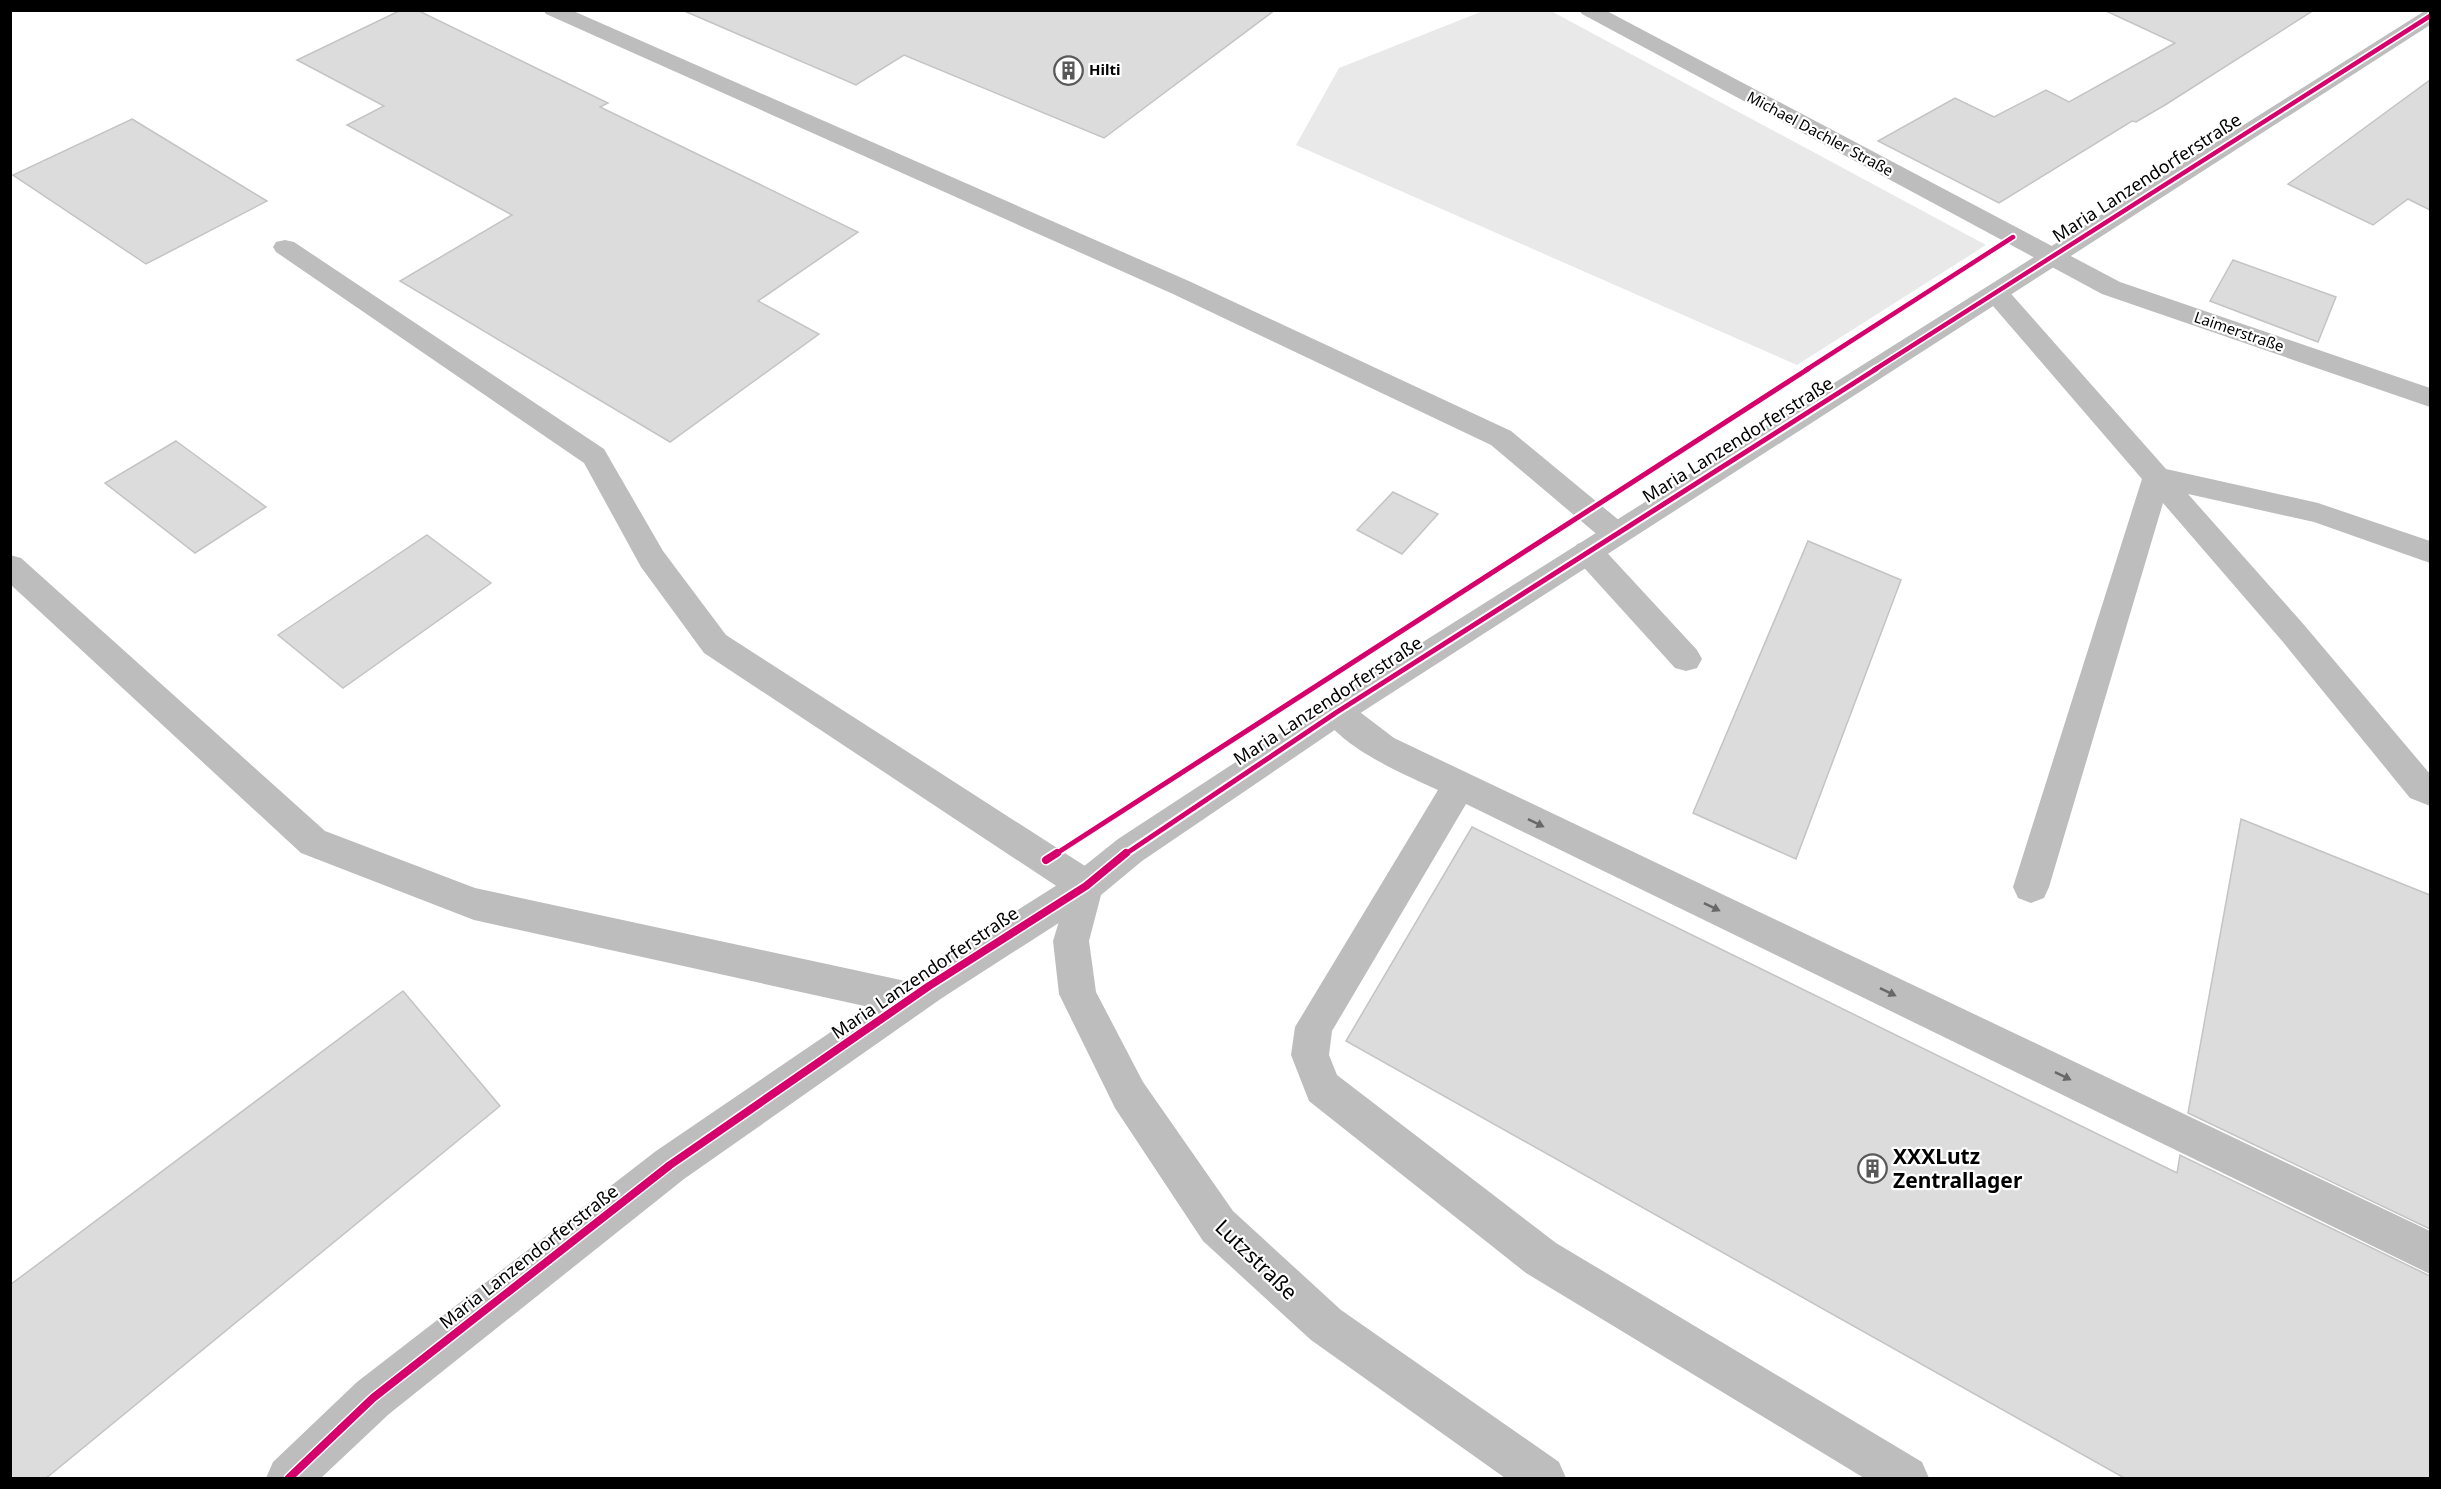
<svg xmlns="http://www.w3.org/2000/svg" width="2441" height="1489" font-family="'Noto Sans',sans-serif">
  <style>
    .green { fill: #e9e9e9 }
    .building { fill: #dcdcdc; stroke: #c4c4c4; stroke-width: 1.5 }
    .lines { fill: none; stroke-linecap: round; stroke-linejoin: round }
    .service { fill: #bdbdbd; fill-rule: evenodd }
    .minor { fill: #bdbdbd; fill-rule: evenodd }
    .tertiary { fill: #bdbdbd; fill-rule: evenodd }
    .cycleway-far2-casing { stroke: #fff; stroke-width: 8 }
    .cycleway-far1-casing { stroke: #fff; stroke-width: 9 }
    .cycleway-casing { stroke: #fff; stroke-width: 11 }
    .cycleway-far2 { stroke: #d6006c; stroke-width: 4.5 }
    .cycleway-far1 { stroke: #d6006c; stroke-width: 5 }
    .cycleway { stroke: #d6006c; stroke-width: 8 }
    .oneway { fill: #686868 }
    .labels { text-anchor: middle; stroke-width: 4.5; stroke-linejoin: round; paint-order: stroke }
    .far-poi-label { font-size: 15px; font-weight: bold; fill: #000; stroke: #fff; text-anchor: start }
    .far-street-label { font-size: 15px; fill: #000; stroke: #fff }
    .street-label { font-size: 18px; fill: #000; stroke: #fff }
    .near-poi-label { font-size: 21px; font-weight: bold; fill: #000; stroke: #fff; text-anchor: start }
    .near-street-label { font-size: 21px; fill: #000; stroke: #fff }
  </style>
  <rect width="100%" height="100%" fill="#fff"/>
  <path class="green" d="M 1483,11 L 1551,11 L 1986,245 L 1797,365 L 1296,145 L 1339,68 Z"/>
  <path class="building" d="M 401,10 L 417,10 L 608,103 L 600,107 L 858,232 L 758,301 L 819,334 L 670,442 L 400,281 L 512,215 L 347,125 L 384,106 L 297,60 Z
    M 682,10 L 1275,10 L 1104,138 L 904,55 L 856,85 Z
    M 2104,10 L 2314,10 L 2165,105 L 2136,122 L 2132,121 L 1999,203 L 1878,141 L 1955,98 L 1994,117 L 2046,90 L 2069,102 L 2175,43 Z
    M 2430,80 L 2430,210 L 2408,199 L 2373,225 L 2288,184 Z
    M 132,119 L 267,201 L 146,264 L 13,175 Z
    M 2233,260 L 2336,297 L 2318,342 L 2210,301 Z
    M 176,441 L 266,507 L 195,553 L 105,483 Z
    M 1393,492 L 1438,514 L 1402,554 L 1357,530 Z
    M 427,535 L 491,583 L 343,688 L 278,635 Z
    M 1808,541 L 1901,580 L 1796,859 L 1693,813 Z
    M 2241,819 L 2430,895 L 2430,1229 L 2188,1113 Z
    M 1472,827 L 2177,1173 L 2180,1155 L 2430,1276 L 2430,1479 L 2126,1479 L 1346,1041 Z
    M 403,991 L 500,1106 L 45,1479 L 10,1479 L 10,1285 Z"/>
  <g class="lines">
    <path class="service" d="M 543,10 L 571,10 L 1191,282 L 1511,431 L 1626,526 L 1631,534 L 1626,542 L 1616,545 L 1606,542 L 1491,445 L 1173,294 L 546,14 Z
      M 285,240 L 294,242 L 604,449 L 663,551 L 726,635 L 1099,875 L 1104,886 L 1099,897 L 1086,902 L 1073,897 L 704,653 L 641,567 L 584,463 L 276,252 L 273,247 L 276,242 Z
      M 1996,285 L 2005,287 L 2166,469 L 2318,503 L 2430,541 L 2430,563 L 2314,522 L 2188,494 L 2305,626 L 2430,774 L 2430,806 L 2410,798 L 2283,642 L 2163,503 L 2049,887 L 2044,898 L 2031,903 L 2018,898 L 2013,887 L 2142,479 L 1987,299 L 1983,293 L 1987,287 Z
      M 1588,541 L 1599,544 L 1697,650 L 1702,659 L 1697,668 L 1686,671 L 1675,668 L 1577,560 L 1573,552 L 1577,544 Z
      M 10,555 L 21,558 L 325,831 L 475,888 L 910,982 L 923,987 L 929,999 L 923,1011 L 910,1016 L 474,920 L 301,853 L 10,584 Z
      M 1337,699 L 1348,703 L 1394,738 L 2430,1231 L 2430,1274 L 1466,804 L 1332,1031 L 1329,1055 L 1337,1075 L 1556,1243 L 1922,1462 L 1929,1478 L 1864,1478 L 1526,1273 L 1309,1101 L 1291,1055 L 1295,1027 L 1438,790 C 1403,774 1339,747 1321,712 L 1326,703 Z"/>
    <path class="minor" d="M 1579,10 L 1605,10 L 2120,282 L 2430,388 L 2430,407 L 2102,294 L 1582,14 Z
      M 1086,870 L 1099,875 L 1104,886 L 1099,897 L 942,998 L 684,1179 L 389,1414 L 321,1478 L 266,1478 L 273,1462 L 357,1382 L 656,1151 L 916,974 L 1073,875 Z"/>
    <path class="tertiary" d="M 2430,10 L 2430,25 L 1348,721 L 1142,861 L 1101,895 L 1089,941 L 1096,992 L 1143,1082 L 1233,1211 L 1341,1310 L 1559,1462 L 1566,1478 L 1505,1478 L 1311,1340 L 1203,1241 L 1115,1108 L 1059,994 L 1053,941 L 1073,875 L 1118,839 L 1326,703 L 2423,12 Z"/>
    <defs>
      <path id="cycleway-far2" d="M 1806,370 L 2013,237
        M 1874,370 L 2430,16"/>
      <path id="cycleway-far1" d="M 1054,855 L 1808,369
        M 1124,855 L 1337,712 L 1876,369"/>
      <path id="cycleway" d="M 1046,860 L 1057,853
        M 289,1478 L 373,1398 L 670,1165 L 929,986 L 1086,886 L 1126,853"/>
    </defs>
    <use href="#cycleway-far2" class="cycleway-far2-casing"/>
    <use href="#cycleway-far1" class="cycleway-far1-casing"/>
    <use href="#cycleway" class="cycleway-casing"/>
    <use href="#cycleway-far2" class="cycleway-far2"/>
    <use href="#cycleway-far1" class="cycleway-far1"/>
    <use href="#cycleway" class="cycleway"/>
  </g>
  <defs><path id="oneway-solid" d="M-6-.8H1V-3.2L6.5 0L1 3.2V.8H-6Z" transform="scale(1.5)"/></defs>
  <g class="oneway">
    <use href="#oneway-solid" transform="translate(1536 823) rotate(26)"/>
    <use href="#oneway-solid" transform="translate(1712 907) rotate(26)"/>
    <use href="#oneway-solid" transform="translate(1888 992) rotate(26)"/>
    <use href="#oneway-solid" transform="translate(2063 1076) rotate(26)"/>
  </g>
  <defs>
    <symbol id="building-ring" viewBox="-11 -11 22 22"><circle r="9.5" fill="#fff" stroke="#595959" stroke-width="1.5"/><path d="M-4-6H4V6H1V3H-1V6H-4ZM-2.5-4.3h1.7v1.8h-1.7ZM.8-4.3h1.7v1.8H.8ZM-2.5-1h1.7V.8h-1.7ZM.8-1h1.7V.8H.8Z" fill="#595959"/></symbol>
  </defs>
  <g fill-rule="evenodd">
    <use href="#building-ring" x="1052" y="54" width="33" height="33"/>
    <use href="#building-ring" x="1856" y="1152" width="33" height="33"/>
  </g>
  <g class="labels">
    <g class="far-poi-label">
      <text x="1089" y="75">Hilti</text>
    </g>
    <g class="far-street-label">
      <text transform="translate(1820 134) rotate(28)" y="5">Michael Dachler Straße</text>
      <text transform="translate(2239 332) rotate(19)" y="5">Laimerstraße</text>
    </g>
    <g class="street-label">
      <text transform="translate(2147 178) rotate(-33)" y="6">Maria Lanzendorferstraße</text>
      <text transform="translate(1738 440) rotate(-32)" y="6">Maria Lanzendorferstraße</text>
      <text transform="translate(1328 701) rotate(-33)" y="6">Maria Lanzendorferstraße</text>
      <text transform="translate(925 973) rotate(-34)" y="6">Maria Lanzendorferstraße</text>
      <text transform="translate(529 1257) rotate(-38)" y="6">Maria Lanzendorferstraße</text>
    </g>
    <g class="near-poi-label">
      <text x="1893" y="1164">XXXLutz<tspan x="1893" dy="24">Zentrallager</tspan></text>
    </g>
    <g class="near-street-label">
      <text transform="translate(1256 1260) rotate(44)" y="7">Lutzstraße</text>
    </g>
  </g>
  <rect width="2441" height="1489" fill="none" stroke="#000000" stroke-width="24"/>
</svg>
